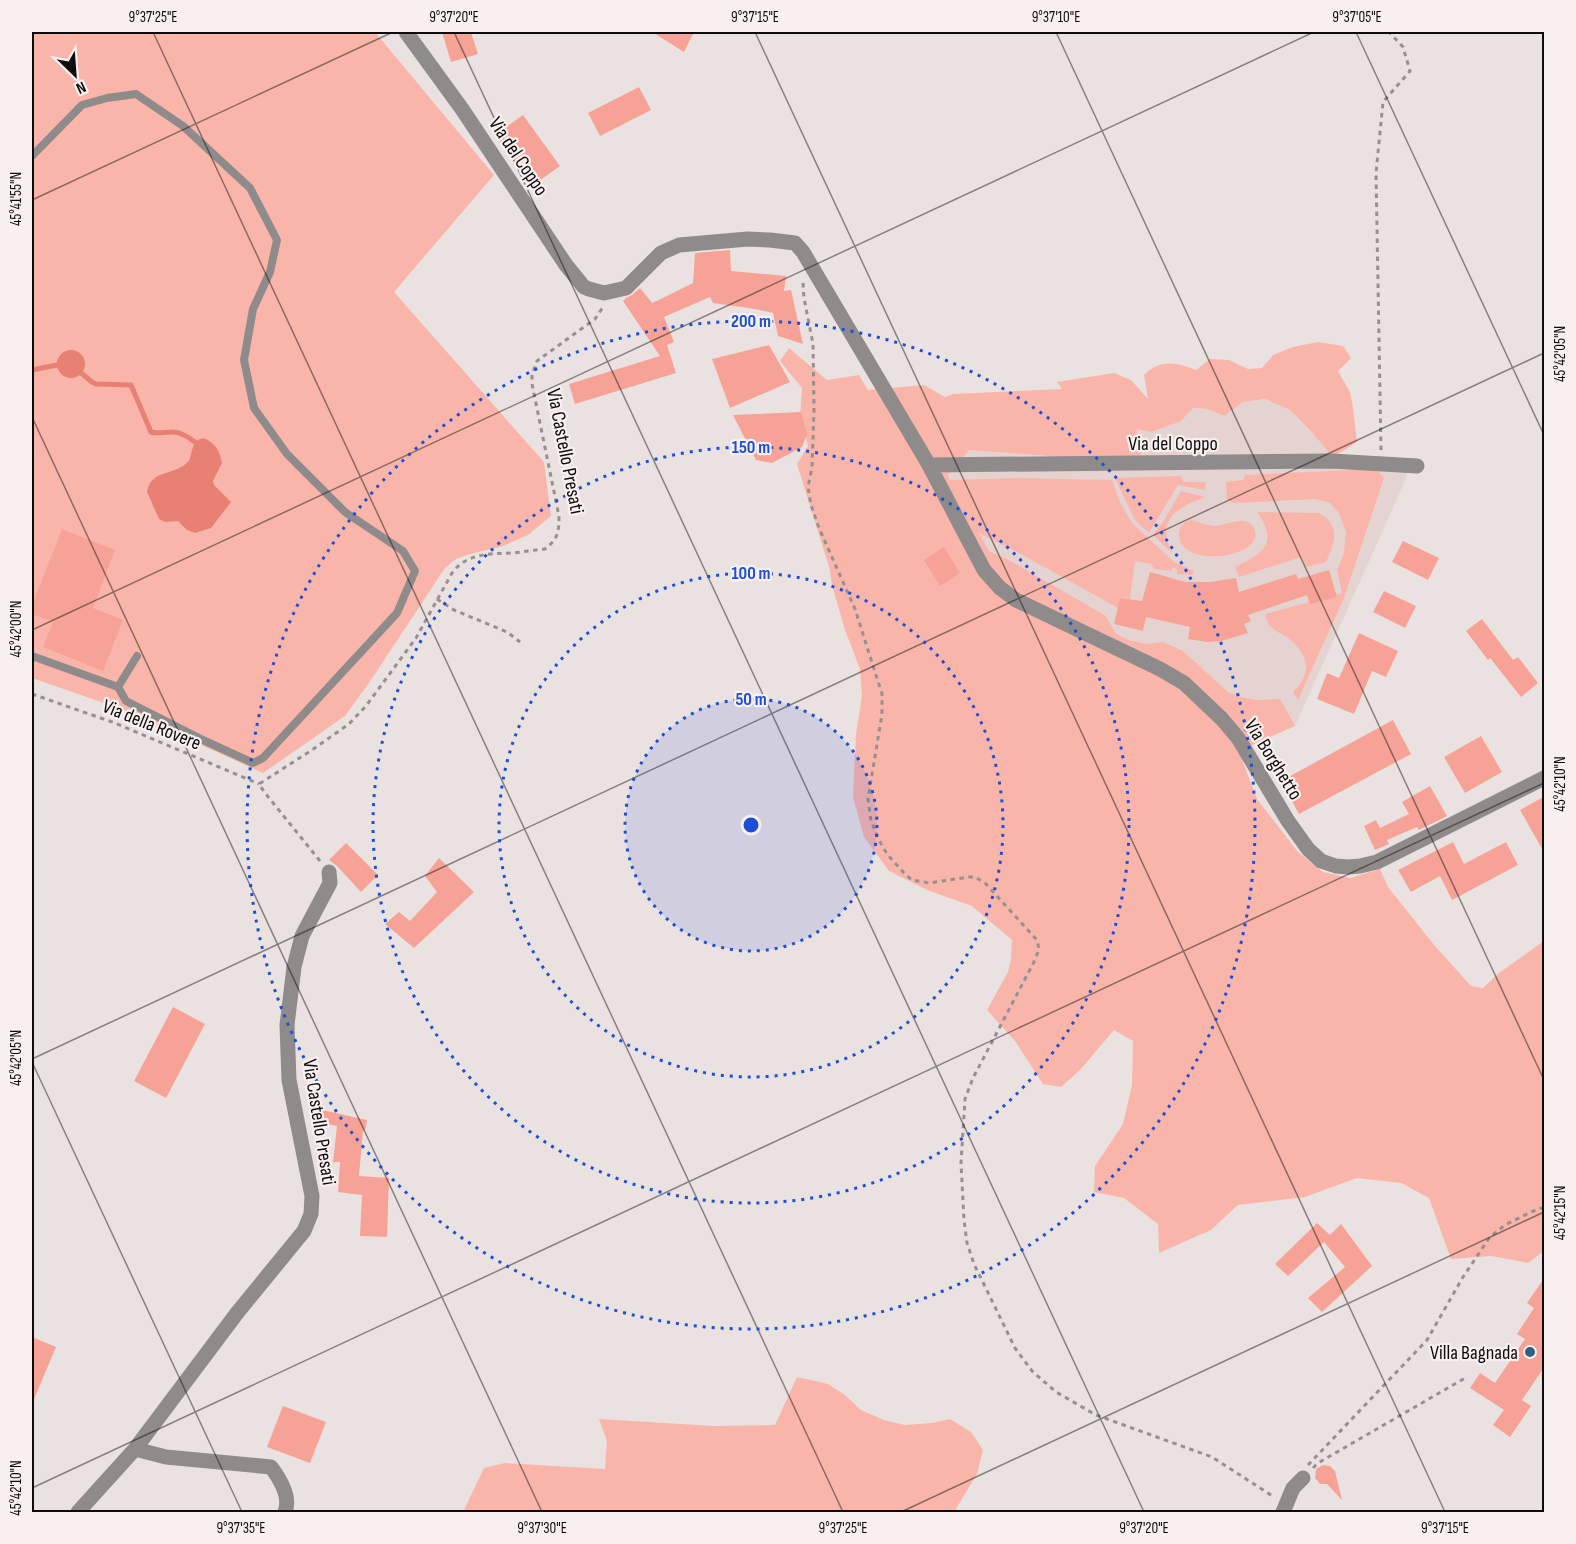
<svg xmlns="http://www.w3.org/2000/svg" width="1576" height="1544" font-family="'Sofia Sans Condensed',sans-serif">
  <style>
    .built { fill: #e4d3d0 }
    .green { fill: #fab5ab }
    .water { fill: #e88073 }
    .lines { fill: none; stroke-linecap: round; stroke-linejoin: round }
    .stream { stroke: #e88073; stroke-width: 5 }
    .building { fill: #f7a296 }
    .path { stroke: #96908f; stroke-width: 3; stroke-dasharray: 4.5 4.5; stroke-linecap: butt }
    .service { stroke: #8f8b8b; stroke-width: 8 }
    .minor { stroke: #8f8b8b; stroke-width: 15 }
    .ticks { fill: none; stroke: #0e0c0b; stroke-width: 1.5; stroke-opacity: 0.45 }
    .ring { fill: none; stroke: #1d4ed8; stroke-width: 3; stroke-dasharray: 3 6 }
    .poi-dot { fill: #2e5f7d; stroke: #f8f0ee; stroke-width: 2 }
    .labels { text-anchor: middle; stroke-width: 4.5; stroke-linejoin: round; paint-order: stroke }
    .street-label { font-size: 20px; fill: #0e0c0b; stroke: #f8f0ee }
    .poi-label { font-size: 20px; fill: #0e0c0b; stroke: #f8f0ee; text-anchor: end }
    .centre { fill: #1d4ed8; stroke: #f8f0ee; stroke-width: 3 }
    .ring-label { font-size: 18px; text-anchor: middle; font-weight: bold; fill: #1d4ed8; stroke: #f8f0ee; stroke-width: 4.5; stroke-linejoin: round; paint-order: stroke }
    .neatline { fill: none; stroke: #0e0c0b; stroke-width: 2 }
    .ticks-label { font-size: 15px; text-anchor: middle; fill: #0e0c0b }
  </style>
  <rect width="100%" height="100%" fill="#eae2e1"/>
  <path class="built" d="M 1265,399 L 1290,410 L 1310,430 L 1330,454 L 1410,459 L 1405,481 L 1295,726 L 1252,745 L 1000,570 L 962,504 L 948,474 L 969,450 L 1060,457 L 1140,447 L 1136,441 L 1136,429 L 1193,408 L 1207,409 L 1224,416 L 1243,402 Z"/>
  <path class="green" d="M 32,32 L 375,32 L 494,175 L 394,292 L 544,462 L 551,516 L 528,535 L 503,546 L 470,554 L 456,559 L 445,568 L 369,683 L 345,716 L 263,773 L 124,710 L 32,678 Z
    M 1318,342 L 1343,346 L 1351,358 L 1338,371 L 1350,392 L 1353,408 L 1357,442 L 1338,454 L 1330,454 L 1310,430 L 1290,410 L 1265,399 L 1243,402 L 1224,416 L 1207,409 L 1193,408 L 1181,421 L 1151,432 L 1137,429 C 1136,441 1140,447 1142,459 L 1060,457 L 969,450 L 948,475 L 950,480 L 1018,478 L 1112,480 L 1120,502 L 1132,523 L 1174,562 L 1194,571 L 1192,575 L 1177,574 L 1177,569 L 1173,567 L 1171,571 L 1154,569 L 1151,564 L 1135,561 L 1130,599 L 1120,598 L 1118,608 L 1019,553 L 979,533 L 989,551 L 1009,560 L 1106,616 L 1115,633 L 1128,640 L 1147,644 L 1163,642 L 1183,651 L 1228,692 L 1240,697 L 1256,700 L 1280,699 L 1295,726 L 1252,745 L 1243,762 L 1257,799 L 1298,852 L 1323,872 L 1350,878 L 1380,869 L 1388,887 L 1435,946 L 1471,986 L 1483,988 L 1499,973 L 1544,941 L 1544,1251 L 1528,1263 L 1491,1256 L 1451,1259 L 1429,1198 L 1401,1183 L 1357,1178 L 1305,1197 L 1238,1205 L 1211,1230 L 1159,1253 L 1158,1224 L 1124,1198 L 1094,1192 L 1095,1166 L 1123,1124 L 1132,1085 L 1133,1041 L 1114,1030 L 1080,1070 L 1061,1087 L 1043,1084 L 1015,1041 L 987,1010 L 1008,972 L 1011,959 L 1012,940 L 972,906 L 927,890 L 889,871 L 864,837 L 853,797 L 856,734 L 862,696 L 860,669 L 845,630 L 832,585 L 830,570 L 797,464 L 808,446 L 800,417 L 802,388 L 780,361 L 789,348 L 827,380 L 859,375 L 868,390 L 924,385 L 945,397 L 953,394 L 1062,389 L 1057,382 L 1114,373 L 1131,380 L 1148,399 L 1144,375 C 1159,359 1177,362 1196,370 L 1210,359 L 1229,360 L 1248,369 L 1262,368 L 1273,355 L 1293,347 Z
    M 1376,469 L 1384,478 L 1344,598 L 1298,700 L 1293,692 C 1314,672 1308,654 1287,637 C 1282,634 1275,631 1271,627 C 1268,624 1266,618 1265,614 L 1342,593 L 1337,570 L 1344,553 L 1346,532 L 1339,513 L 1330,503 L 1316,499 L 1234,503 L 1227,500 L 1226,482 L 1243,480 L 1245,475 Z
    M 1181,476 L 1183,482 L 1206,482 L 1205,490 L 1178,485 L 1149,533 L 1135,520 L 1115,478 Z
    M 1181,491 L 1205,497 C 1176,508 1156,519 1172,553 L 1153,535 L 1165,519 Z
    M 1257,512 L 1319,513 C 1341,525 1335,543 1326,562 L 1306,567 L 1301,557 L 1239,577 L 1235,567 C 1264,553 1279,543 1257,512 Z
    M 1191,520 C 1199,522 1206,525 1214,526 C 1226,526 1245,514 1253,527 C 1272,557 1176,572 1179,532 C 1180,525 1185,522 1191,520 Z
    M 797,1377 L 828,1384 L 845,1395 L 861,1410 L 884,1420 L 905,1425 L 932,1423 L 950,1419 L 971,1432 L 983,1450 L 977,1474 L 954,1512 L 463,1512 L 484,1468 L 505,1463 L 605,1469 L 607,1441 L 599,1419 L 714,1426 L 775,1425 Z"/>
  <path class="water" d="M57 364a14 14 0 1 1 28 0a14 14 0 1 1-28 0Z
    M 203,438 C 215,442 220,451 222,463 L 213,481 L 214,485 L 231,502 L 211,528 L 195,533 L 187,530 L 178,521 L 165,522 L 159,519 L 147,492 C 150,472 168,475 181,467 C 184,466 186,463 189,461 C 193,452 191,441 203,438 Z"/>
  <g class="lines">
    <path class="stream" d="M 32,370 L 57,365
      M 81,373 L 92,382 L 96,384 L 131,385 L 151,432 C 158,434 164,432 172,432 C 181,432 188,437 195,442"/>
  </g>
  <path class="building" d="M 442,32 L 471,32 L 478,54 L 451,62 Z
    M 652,32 L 694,32 L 684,52 Z
    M 639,87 L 651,110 L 600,136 L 588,113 Z
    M 523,115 L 560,166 L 532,186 L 495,135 Z
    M 730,250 L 731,271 L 786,276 L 784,291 L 791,290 L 803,344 L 778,336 L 773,313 L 755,309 L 713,303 L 710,297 L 664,317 L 674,342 L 667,345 L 676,373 L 575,404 L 569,384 L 660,356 L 623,301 L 626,298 L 632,295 L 640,288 L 652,303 L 663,298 L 693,283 L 695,253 Z
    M 769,345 L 790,382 L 730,408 L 712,359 Z
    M 801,412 L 807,434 L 802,447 L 772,463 L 756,460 L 733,415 Z
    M 62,529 L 115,550 L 93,608 L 123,620 L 103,671 L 43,647 L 53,622 L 32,614 L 32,605 Z
    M 1403,541 L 1439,558 L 1428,580 L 1392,562 Z
    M 944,547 L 960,573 L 940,586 L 924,560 Z
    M 1329,570 L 1337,597 L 1310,604 L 1307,595 L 1248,615 L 1251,621 L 1244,624 L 1248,633 L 1221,641 L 1208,642 L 1188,639 L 1190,627 L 1146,617 L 1143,631 L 1114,624 L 1120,598 L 1142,601 L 1150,572 L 1185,582 L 1211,582 L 1236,578 L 1239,592 L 1296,574 L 1298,579 Z
    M 1384,591 L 1416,606 L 1405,628 L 1373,612 Z
    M 1482,619 L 1513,660 L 1518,657 L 1538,683 L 1521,697 L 1490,658 L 1488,660 L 1466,631 Z
    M 1359,633 L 1398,651 L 1386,677 L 1372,671 L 1354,714 L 1317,699 L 1327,673 L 1339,678 Z
    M 1393,720 L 1411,754 L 1299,814 L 1281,781 Z
    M 1481,736 L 1502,772 L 1465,793 L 1444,757 Z
    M 1430,786 L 1447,816 L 1419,830 L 1417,827 L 1387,840 L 1389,844 L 1375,850 L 1364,826 L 1376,820 L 1380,828 L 1409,814 L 1402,802 Z
    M 1545,796 L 1545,854 L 1520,810 Z
    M 1453,842 L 1464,864 L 1506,842 L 1518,865 L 1452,900 L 1440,876 L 1411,892 L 1398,870 Z
    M 346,843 L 378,875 L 361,892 L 337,866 L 329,860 Z
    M 439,858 L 474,892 L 414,948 L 385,924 L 399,912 L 410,921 L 437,892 L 425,876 Z
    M 173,1007 L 205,1024 L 166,1098 L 134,1081 Z
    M 309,1107 L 367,1120 L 365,1131 L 363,1130 L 359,1176 L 389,1178 L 387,1237 L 360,1236 L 362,1195 L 338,1192 L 340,1162 L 333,1162 L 337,1126 L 311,1121 Z
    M 1317,1223 L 1330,1235 L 1341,1224 L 1372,1266 L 1322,1312 L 1308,1298 L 1345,1267 L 1324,1242 L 1288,1276 L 1275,1264 Z
    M 1545,1277 L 1545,1366 L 1522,1400 L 1531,1406 L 1510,1437 L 1493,1425 L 1504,1410 L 1470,1388 L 1480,1373 L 1495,1383 L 1525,1339 L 1517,1334 L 1534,1308 L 1527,1303 Z
    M 32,1337 L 56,1347 L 32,1404 Z
    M 283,1406 L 326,1422 L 310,1463 L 267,1447 Z
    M 1323,1465 L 1330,1466 L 1335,1471 L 1342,1500 L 1327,1484 L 1320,1484 L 1315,1478 L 1316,1469 Z"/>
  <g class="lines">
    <path class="path" d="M 803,283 L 804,298 L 813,344 L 814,410 L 812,467 L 808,487 L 811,505 L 819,528 L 855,609 L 882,694 L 882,714 L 868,799 L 871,821 L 882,846 L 888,855 L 904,873 L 912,880 L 929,883 L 969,877 L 975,877 L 985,883 L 1037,940 L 1039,949 L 1035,960 L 973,1078 L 965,1099 L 961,1163 L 964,1220 L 967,1243 L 974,1264 L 1015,1348 L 1032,1371 L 1056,1392 L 1096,1415 L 1212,1457 L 1274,1497
      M 1381,450 L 1376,173 L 1383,102 L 1410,71 L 1403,47 L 1389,32
      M 437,599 L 454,610 L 507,632 L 520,642
      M 32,694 L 115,723 L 259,784
      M 320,861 L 265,793 L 259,784 L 312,750 L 349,724 L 366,706 L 416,638 L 452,573 C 467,553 488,554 512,553 C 523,552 534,550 545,549 C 558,539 559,532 559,516 L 532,384 L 532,375 L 537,361 L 595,319 L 603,307
      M 1308,1465 L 1427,1340 L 1463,1277 L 1490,1237 L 1505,1225 L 1531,1212 L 1544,1207
      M 1313,1468 L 1318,1463 L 1465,1378"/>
    <path class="service" d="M 32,156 L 82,105 L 107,98 L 136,94 L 183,126 L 250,188 L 277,240 L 270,272 L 253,309 L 244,360 L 254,408 L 287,454 L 345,512 L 403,551 L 415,571 L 397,613 L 263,758 L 253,763 L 205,741 L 126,701 L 118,687
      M 32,656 L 118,687 L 137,656"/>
    <path class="minor" d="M 406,32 L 462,109 L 566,265 L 584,287 L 589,289 L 604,293 L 626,288 L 661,253 L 679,245 L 748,239 L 770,240 L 795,243 L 803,252 L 929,465 L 984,570 L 1000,588 L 1016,600 L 1160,669 L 1184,683 L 1222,719 L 1238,738 L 1288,821 L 1308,849 L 1321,861 L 1336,866 L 1348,867 L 1360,866 L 1377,862 L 1544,778
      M 929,465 L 1332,461 L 1417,466
      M 135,1449 L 166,1457 L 271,1467 C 280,1479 291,1497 285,1512
      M 78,1512 L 135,1449 L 237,1313 L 304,1231 L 311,1214 L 312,1196 L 289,1080 L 287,1025 L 294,967 L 302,936 L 330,883 L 329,872
      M 1283,1512 L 1293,1488 L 1303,1478"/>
  </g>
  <path class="ticks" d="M 153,32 L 843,1512M 454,32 L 1144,1512M 755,32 L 1445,1512M 1056,32 L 1544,1080M 1356,32 L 1544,435M 32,200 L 393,32M 32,417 L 542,1512M 32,630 L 1314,32M 32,1059 L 1544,353M 32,1062 L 242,1512M 32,1488 L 1544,783M 901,1512 L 1544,1212"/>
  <circle cx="751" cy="825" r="126" fill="#1d4ed8" fill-opacity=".12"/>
  <g class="ring">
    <circle cx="751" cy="825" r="126"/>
    <circle cx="751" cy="825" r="252"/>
    <circle cx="751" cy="825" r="378"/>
    <circle cx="751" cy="825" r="504"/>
  </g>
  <circle class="poi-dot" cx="1530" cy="1352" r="6"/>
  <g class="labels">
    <g class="street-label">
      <text transform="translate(519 156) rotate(56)" y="7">Via del Coppo</text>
      <text x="1173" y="450">Via del Coppo</text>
      <text transform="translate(566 451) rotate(79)" y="7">Via Castello Presati</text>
      <text transform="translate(152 724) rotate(22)" y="7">Via della Rovere</text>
      <text transform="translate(1274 759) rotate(58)" y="7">Via Borghetto</text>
      <text transform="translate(320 1122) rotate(81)" y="7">Via Castello Presati</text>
    </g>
    <g class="poi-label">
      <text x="1518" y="1359">Villa Bagnada</text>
    </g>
  </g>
  <circle cx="751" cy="825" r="9" class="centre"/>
  <g class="ring-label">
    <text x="751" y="327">200 m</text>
    <text x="751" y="453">150 m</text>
    <text x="751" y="579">100 m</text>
    <text x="751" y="705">50 m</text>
  </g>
  <rect width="1576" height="1544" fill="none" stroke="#f8f0ee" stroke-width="66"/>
  <g transform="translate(75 75) rotate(155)" stroke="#f8f0ee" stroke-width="4.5" paint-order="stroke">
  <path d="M0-4.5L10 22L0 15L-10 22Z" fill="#0e0c0b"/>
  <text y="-9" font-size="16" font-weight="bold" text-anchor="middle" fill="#0e0c0b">N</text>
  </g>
  <rect x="33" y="33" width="1510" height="1478" class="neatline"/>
  <g class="ticks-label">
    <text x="153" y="22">9°37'25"E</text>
    <text x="454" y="22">9°37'20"E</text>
    <text x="755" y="22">9°37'15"E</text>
    <text x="1056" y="22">9°37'10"E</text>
    <text x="1357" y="22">9°37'05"E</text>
    <text transform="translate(16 199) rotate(-90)" y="5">45°41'55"N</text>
    <text transform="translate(1560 354) rotate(-90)" y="5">45°42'05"N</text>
    <text transform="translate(16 629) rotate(-90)" y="5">45°42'00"N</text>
    <text transform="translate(1560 784) rotate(-90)" y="5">45°42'10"N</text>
    <text transform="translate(16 1058) rotate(-90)" y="5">45°42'05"N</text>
    <text transform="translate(1560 1213) rotate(-90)" y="5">45°42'15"N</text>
    <text transform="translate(16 1488) rotate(-90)" y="5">45°42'10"N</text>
    <text x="241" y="1533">9°37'35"E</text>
    <text x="542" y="1533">9°37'30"E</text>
    <text x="843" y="1533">9°37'25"E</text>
    <text x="1144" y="1533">9°37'20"E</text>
    <text x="1445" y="1533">9°37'15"E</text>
  </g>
</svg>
